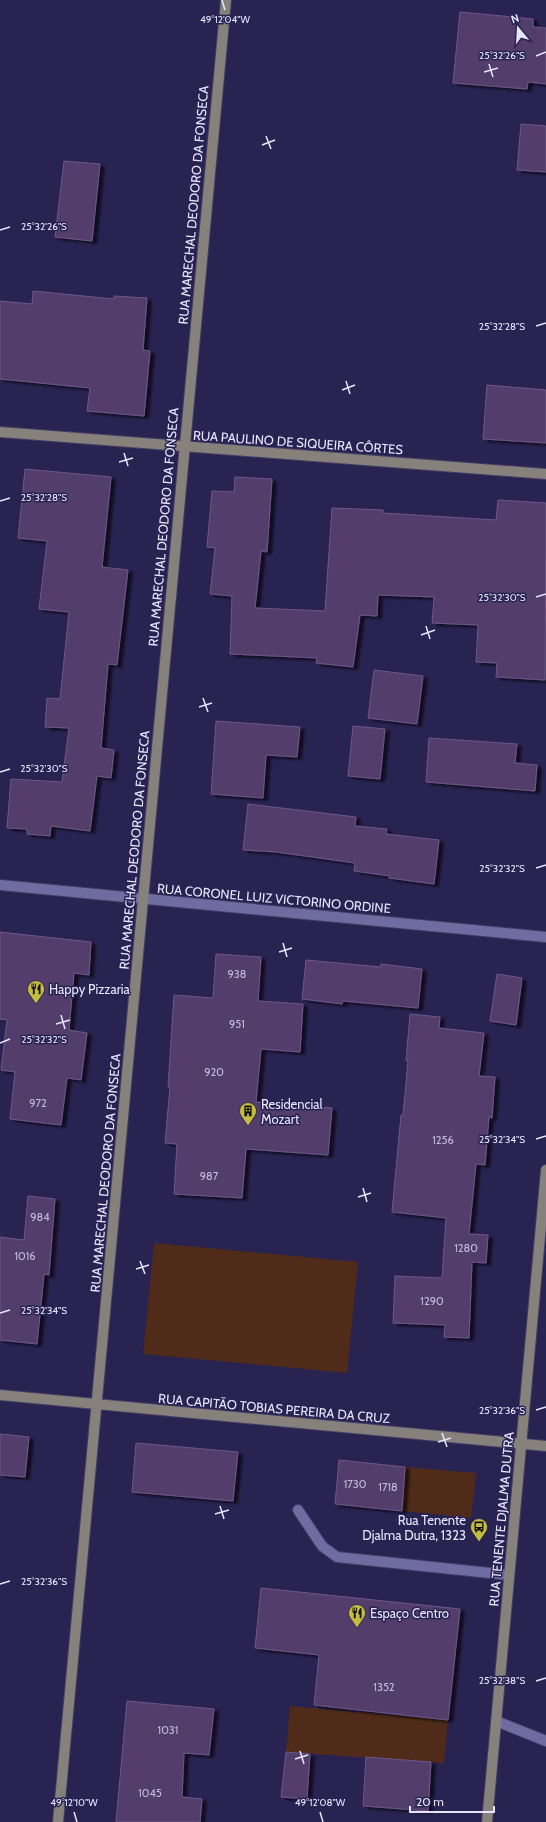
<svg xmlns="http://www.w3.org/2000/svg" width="546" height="1822" font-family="Cabin,sans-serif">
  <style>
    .green { fill: #502b19 }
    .building { fill: #533c6b; stroke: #6f5788; filter: url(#shadow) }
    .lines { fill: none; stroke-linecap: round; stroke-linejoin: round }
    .lane-casing { stroke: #453e66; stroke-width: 12 }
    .street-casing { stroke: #453e66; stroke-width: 12 }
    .secondary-casing { stroke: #453e66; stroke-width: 12 }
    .lane { stroke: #6f6ca2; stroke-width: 10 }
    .street { stroke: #6f6ca2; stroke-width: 10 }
    .secondary { stroke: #86817b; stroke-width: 10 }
    .ticks { fill: none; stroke: #e5e5fd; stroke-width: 1.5 }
    .labels { text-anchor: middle; stroke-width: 3; stroke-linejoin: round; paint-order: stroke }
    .number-label { font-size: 11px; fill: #c0bbd8 }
    .street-label { font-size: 13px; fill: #e5e5fd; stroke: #292352 }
    .poi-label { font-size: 13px; fill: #e5e5fd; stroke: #292352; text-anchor: start }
    .ticks-label { font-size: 10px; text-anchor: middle; fill: #e5e5fd; stroke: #292352; stroke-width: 3; stroke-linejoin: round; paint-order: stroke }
  </style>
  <defs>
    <filter id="shadow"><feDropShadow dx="4.5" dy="2.5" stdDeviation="1" flood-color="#0009"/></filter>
  </defs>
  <rect width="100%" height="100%" fill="#292352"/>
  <path class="green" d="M 154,1243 L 358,1262 L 347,1373 L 143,1354 Z
    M 405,1467 L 476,1473 L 471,1518 L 402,1511 Z
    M 290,1706 L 448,1720 L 444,1763 L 286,1752 Z"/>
  <path class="building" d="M 460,12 L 533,19 L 533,27 L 546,28 L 546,84 L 528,82 L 527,89 L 453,83 Z
    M 521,124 L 546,126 L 546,172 L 517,170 Z
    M 64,161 L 100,164 L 92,241 L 55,237 Z
    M 33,291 L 114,299 L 114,296 L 147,298 L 143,350 L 150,351 L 144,416 L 87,411 L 90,388 L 0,379 L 0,301 L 32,304 Z
    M 487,385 L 546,390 L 546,443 L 483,439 Z
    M 25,469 L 111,477 L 102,567 L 128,570 L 117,665 L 108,664 L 101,748 L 114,750 L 111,778 L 97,776 L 90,831 L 51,826 L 50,836 L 27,834 L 27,829 L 7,828 L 11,779 L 62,782 L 69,728 L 45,727 L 47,698 L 60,699 L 69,612 L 39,609 L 47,541 L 18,538 Z
    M 235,477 L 272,479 L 267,552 L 261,551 L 255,608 L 325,611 L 332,508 L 383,510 L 383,513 L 496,520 L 498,500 L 546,503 L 545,680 L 496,677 L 497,663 L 476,662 L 478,625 L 432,623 L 434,597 L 378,595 L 377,616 L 360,615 L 353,667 L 316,663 L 317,658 L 230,654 L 232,596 L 210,594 L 215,548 L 207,547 L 212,491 L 234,492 Z
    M 374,670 L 423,676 L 417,724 L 368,718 Z
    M 216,721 L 300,727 L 297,757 L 266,755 L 263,798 L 211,794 Z
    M 353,726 L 385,729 L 380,779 L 348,776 Z
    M 429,738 L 517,744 L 515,763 L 537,765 L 535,791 L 426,782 Z
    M 248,804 L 356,817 L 355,826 L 387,829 L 386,834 L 439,840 L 434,884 L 389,878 L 390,876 L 354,871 L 355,863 L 276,852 L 243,850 Z
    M 0,932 L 91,942 L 89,975 L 74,973 L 69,1030 L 87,1033 L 81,1080 L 67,1078 L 61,1125 L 10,1119 L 15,1072 L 1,1070 L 7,1020 L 0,1019 Z
    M 216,954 L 261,957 L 258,1001 L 303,1004 L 300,1052 L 261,1049 L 256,1102 L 332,1108 L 328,1155 L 246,1149 L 242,1198 L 174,1194 L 177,1144 L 165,1143 L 170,1087 L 168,1087 L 174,995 L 213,998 Z
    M 306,960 L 381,967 L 381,964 L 422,969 L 418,1008 L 343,1001 L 342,1004 L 302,999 Z
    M 497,974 L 522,978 L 516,1025 L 490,1021 Z
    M 410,1014 L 440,1017 L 439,1028 L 484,1033 L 479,1076 L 495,1077 L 492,1118 L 489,1117 L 485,1165 L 476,1164 L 469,1234 L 488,1235 L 486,1263 L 472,1262 L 469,1338 L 444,1337 L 445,1325 L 393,1323 L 395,1276 L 442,1278 L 446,1218 L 392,1212 L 401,1115 L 403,1115 L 408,1061 L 406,1061 Z
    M 28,1196 L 55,1199 L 49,1275 L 44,1274 L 37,1344 L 0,1340 L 0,1237 L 24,1240 Z
    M 0,1434 L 29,1437 L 25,1477 L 0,1475 Z
    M 136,1443 L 238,1452 L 233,1501 L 132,1492 Z
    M 339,1460 L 405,1467 L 402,1511 L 335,1504 Z
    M 261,1588 L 460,1609 L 448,1720 L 314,1705 L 319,1655 L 255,1648 Z
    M 127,1701 L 214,1709 L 209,1755 L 184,1753 L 182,1797 L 202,1799 L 200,1822 L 116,1822 Z
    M 286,1752 L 310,1754 L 307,1799 L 281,1797 Z
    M 366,1757 L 431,1762 L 428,1811 L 363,1806 Z"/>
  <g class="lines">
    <defs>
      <path id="lane" d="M 298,1510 L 322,1546 L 337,1557 L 509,1575
        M 496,1721 L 546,1741"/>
      <path id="street" d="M 0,885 L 546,937"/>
      <path id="secondary" d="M 0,432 L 546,474
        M 0,1395 L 546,1446
        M 58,1822 L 226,0
        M 487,1822 L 546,1170"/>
    </defs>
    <use href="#lane" class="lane-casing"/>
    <use href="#street" class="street-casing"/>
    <use href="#secondary" class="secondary-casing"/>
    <use href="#lane" class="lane"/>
    <use href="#street" class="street"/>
    <use href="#secondary" class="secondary"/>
  </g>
  <path class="ticks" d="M 222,0 L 225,10M 536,56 L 546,52M 489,64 L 493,77M 484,72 L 498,68M 266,136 L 271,149M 262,145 L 275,140M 0,230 L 10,227M 536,326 L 546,323M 346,381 L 350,394M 342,390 L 355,385M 124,453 L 128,466M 119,462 L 133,458M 0,501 L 10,498M 536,597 L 546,594M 426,626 L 430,639M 421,635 L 435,630M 203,698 L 208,712M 199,707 L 212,703M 0,772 L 10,769M 536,868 L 546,865M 283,943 L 287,957M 279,952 L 292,948M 61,1015 L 65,1029M 56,1024 L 70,1020M 0,1043 L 10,1039M 536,1139 L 546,1136M 363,1188 L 367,1202M 358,1197 L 371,1193M 140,1261 L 145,1274M 136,1269 L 149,1265M 0,1313 L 10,1310M 536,1410 L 546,1407M 442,1433 L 447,1447M 438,1442 L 451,1438M 220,1506 L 224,1519M 215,1514 L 229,1510M 0,1584 L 10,1581M 536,1681 L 546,1678M 300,1751 L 304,1764M 295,1759 L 308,1755M 74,1812 L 77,1822M 320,1812 L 323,1822"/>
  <defs>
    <symbol id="restaurant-pin" viewBox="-11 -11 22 30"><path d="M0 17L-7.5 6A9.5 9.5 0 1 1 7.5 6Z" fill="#c4bc3e" stroke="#292352"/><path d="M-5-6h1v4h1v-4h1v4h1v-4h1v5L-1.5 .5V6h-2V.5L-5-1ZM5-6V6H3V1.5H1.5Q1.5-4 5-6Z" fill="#111"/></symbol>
    <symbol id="building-pin" viewBox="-11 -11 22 30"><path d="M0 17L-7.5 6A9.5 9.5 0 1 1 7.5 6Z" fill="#c4bc3e" stroke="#292352"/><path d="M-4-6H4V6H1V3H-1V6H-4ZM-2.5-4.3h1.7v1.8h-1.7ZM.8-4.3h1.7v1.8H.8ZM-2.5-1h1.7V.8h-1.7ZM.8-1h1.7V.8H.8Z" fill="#111"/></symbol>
    <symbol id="bus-pin" viewBox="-11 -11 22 30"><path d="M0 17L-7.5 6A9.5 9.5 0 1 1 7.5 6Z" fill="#c4bc3e" stroke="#292352"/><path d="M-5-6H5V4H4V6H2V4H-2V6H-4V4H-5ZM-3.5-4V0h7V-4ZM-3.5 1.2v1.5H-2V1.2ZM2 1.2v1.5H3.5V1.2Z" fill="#111"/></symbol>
  </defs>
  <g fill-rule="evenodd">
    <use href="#restaurant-pin" x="26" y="979" width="20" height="27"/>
    <use href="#building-pin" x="238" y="1101" width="20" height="27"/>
    <use href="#bus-pin" x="469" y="1517" width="20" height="27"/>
    <use href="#restaurant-pin" x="347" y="1603" width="20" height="27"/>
  </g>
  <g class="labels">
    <g class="number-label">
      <text x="237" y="978">938</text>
      <text x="237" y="1028">951</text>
      <text x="214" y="1076">920</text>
      <text x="38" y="1107">972</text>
      <text x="443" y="1144">1256</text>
      <text x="209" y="1180">987</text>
      <text x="40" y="1221">984</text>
      <text x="466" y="1252">1280</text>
      <text x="25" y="1260">1016</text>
      <text x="432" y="1305">1290</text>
      <text x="355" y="1488">1730</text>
      <text x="388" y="1491">1718</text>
      <text x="384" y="1691">1352</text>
      <text x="168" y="1734">1031</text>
      <text x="150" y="1797">1045</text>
    </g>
    <g class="street-label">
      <text transform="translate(193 205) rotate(-85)" y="5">RUA MARECHAL DEODORO DA FONSECA</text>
      <text transform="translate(298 442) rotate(4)" y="5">RUA PAULINO DE SIQUEIRA CÔRTES</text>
      <text transform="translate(163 527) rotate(-85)" y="5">RUA MARECHAL DEODORO DA FONSECA</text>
      <text transform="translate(134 850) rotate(-85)" y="5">RUA MARECHAL DEODORO DA FONSECA</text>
      <text transform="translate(274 898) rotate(5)" y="5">RUA CORONEL LUIZ VICTORINO ORDINE</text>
      <text transform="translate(105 1173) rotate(-85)" y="5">RUA MARECHAL DEODORO DA FONSECA</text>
      <text transform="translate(274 1408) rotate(5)" y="5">RUA CAPITÃO TOBIAS PEREIRA DA CRUZ</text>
      <text transform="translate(501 1519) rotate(-85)" y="5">RUA TENENTE DJALMA DUTRA</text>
    </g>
    <g class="poi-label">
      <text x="49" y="994">Happy Pizzaria</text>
      <text x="261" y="1109">Residencial<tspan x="261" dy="15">Mozart</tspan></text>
      <text x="466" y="1525" text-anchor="end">Rua Tenente<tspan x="466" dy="15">Djalma Dutra, 1323</tspan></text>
      <text x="370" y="1618">Espaço Centro</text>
    </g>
  </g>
  <g class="ticks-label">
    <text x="225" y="23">49°12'04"W</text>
    <text x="502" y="59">25°32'26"S</text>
    <text x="44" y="230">25°32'26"S</text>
    <text x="502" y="330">25°32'28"S</text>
    <text x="44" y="501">25°32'28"S</text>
    <text x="502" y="601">25°32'30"S</text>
    <text x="44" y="772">25°32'30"S</text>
    <text x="502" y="872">25°32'32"S</text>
    <text x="44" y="1043">25°32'32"S</text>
    <text x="502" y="1143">25°32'34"S</text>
    <text x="44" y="1314">25°32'34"S</text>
    <text x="502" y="1414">25°32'36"S</text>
    <text x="44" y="1585">25°32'36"S</text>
    <text x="502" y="1684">25°32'38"S</text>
    <text x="74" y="1806">49°12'10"W</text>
    <text x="320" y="1806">49°12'08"W</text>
  </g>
  <g transform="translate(518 28) rotate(342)" stroke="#292352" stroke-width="3" paint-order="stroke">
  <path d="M0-3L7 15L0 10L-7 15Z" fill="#e5e5fd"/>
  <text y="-6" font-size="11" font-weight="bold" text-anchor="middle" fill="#e5e5fd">N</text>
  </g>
  <path d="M410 1806v6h84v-6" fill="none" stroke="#e5e5fd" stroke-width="2"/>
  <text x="416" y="1806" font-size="12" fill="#e5e5fd" stroke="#292352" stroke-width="3" paint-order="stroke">20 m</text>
</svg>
